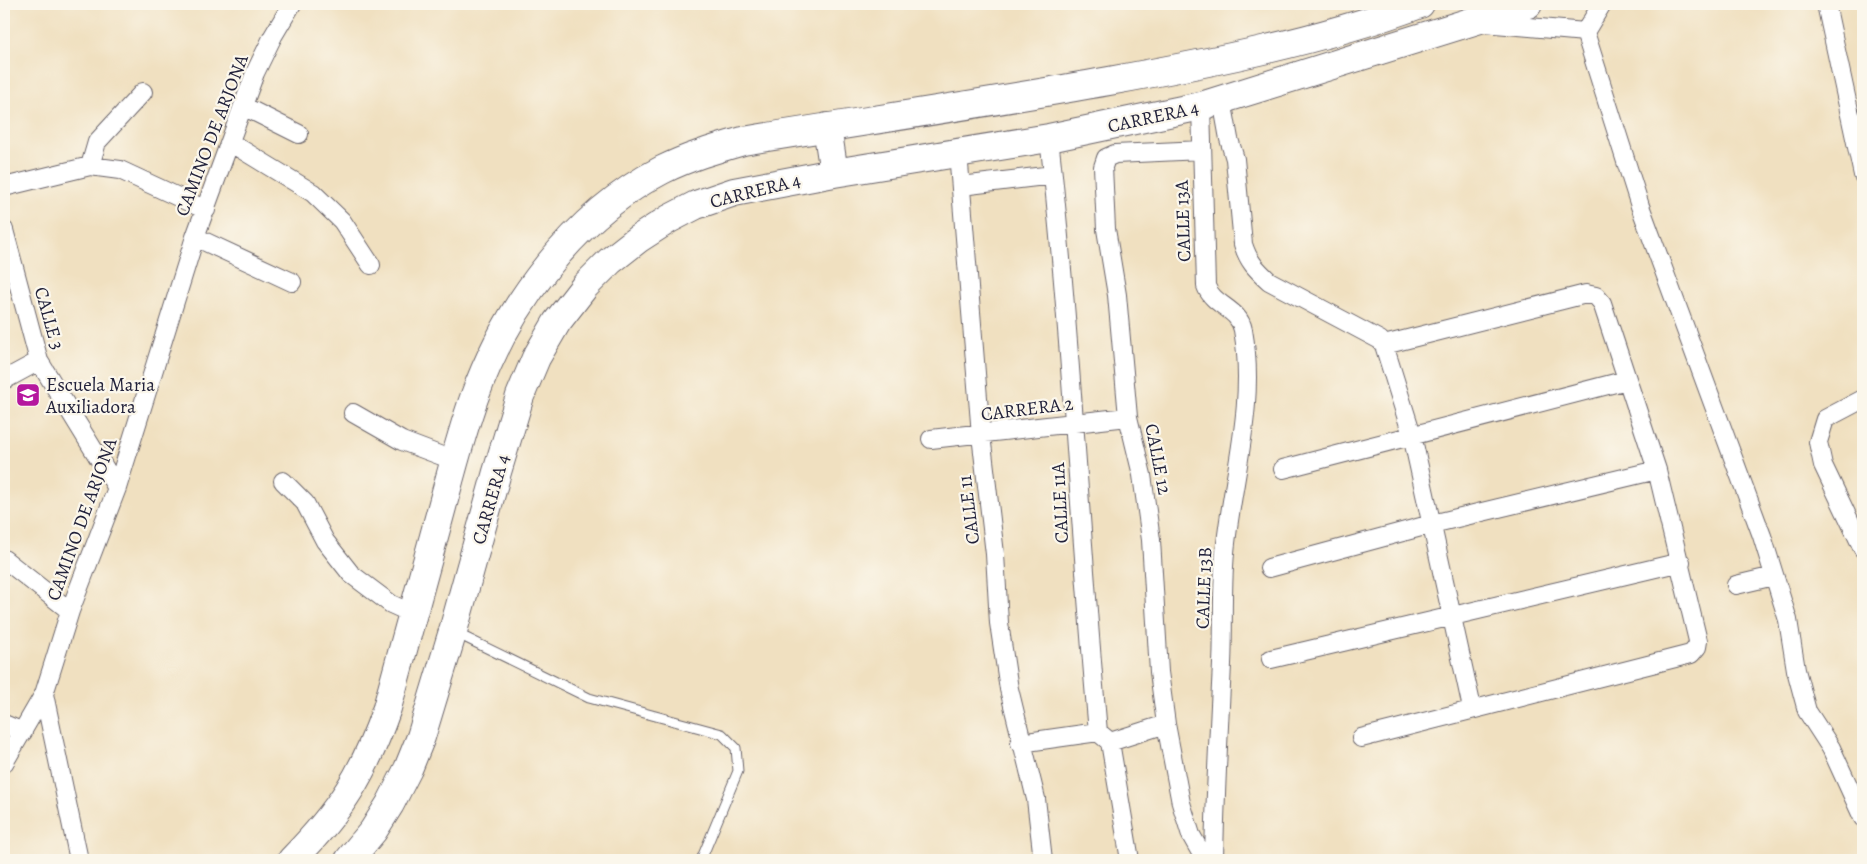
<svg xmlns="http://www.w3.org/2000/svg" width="1867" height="864" font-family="Alegreya,serif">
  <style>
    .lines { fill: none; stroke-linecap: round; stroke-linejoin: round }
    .lane-casing { stroke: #6a646a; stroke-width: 11 }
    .street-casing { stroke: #6a646a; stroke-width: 20 }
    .highway-casing { stroke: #6a646a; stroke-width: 30 }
    .lane { stroke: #fff; stroke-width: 9 }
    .street { stroke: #fff; stroke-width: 18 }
    .highway { stroke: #fff; stroke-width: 28 }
    .labels { text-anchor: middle; stroke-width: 4.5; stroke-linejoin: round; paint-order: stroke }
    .street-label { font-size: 19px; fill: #22223b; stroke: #fbf7ec }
    .poi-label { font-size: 19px; fill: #22223b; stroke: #fbf7ec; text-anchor: start }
  </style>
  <rect width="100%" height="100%" fill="#fbf7ec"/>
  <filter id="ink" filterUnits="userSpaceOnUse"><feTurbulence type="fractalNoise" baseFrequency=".02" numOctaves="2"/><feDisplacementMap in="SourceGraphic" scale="10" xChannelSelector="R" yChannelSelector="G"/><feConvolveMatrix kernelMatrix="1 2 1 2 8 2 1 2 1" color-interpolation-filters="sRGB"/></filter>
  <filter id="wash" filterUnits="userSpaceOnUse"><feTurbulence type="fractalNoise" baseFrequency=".0096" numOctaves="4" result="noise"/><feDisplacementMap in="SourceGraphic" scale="20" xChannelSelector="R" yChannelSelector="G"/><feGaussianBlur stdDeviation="1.12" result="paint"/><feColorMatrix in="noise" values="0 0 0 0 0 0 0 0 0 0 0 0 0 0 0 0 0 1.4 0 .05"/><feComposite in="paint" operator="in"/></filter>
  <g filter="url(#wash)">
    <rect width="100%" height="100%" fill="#f0e0c0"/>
  </g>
  <g filter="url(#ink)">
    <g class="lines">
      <defs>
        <path id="lane" d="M 454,632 L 589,698 L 722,734 L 736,748 L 738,771 L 701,860"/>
        <path id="street" d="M 1602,4 L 1585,32 L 1640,206 L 1762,536 L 1788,620 L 1796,670 L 1807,711 L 1831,748 L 1863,818
          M 1826,4 L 1863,175
          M 1484,23 L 1585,32
          M 1222,100 L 1229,139 L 1235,159 L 1243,244 C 1248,261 1256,269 1269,281 L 1380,340 L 1384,345 L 1412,435 L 1472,708
          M 243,106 L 299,134
          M 1201,106 L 1206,286 C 1213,306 1239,308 1243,330 C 1256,402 1234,472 1226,543 C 1221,583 1224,624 1222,664 C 1219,730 1215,795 1214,860
          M 1049,138 C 1071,335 1080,534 1098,732 L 1110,742 L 1130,860
          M 231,143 L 313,193 L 342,221 L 371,265
          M 1202,150 L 1115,154 L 1106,158 L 1103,167 L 1106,229 L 1117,295 L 1128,417 L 1142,475 L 1151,540 L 1159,672 L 1166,724 L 1181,803 L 1191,835 L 1205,860
          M 958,152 L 981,435 L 995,554 L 999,623 L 1009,689 L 1036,799 L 1043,860
          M 90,166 L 97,142 L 143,92
          M 961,186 L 1053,175
          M 4,187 L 90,166 L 120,170 L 206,210
          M 4,230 L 39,361 L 117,488
          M 195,237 L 292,282
          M 4,380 L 39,361
          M 1863,399 L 1825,419 L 1818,442 L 1823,465 L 1863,549
          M 353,413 L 402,441 L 455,461
          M 931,439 L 1128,417
          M 1283,469 L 1627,380
          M 283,481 L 305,503 L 325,541 L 351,574 L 391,604 L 413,614
          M 4,559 L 70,611
          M 1269,568 L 1432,524 L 1657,470
          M 1736,585 L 1774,576
          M 1271,659 L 1681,562
          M 4,724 L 23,732
          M 1361,738 L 1691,654 L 1697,647 L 1698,641 L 1657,470 L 1602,303 L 1596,296 L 1586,294 L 1384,345
          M 1110,742 L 1166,724
          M 1020,743 L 1098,732
          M 4,763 L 44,694
          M 79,860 L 44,694 L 70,611 L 117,488 L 195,237 L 255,73 L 273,36 L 292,4"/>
        <path id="highway" d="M 827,127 L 834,173
          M 292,860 C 341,810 364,774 387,708 C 404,645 422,581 439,518 C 450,478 460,437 474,398 C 507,306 573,216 662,170 C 688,157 715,149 743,141 C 865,121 987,103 1109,81 C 1214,62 1319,41 1420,4
          M 349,860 L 373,831 L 390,804 L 408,769 L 421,737 L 453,631 L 497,472 L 520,396 L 536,358 L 557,322 L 585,286 L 610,261 L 638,239 L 669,219 L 696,205 L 734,192 L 834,173 L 1049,138 L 1201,106 L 1528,4"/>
      </defs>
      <use href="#lane" class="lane-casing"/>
      <use href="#street" class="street-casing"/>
      <use href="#highway" class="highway-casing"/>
      <use href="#lane" class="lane"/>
      <use href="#street" class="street"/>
      <use href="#highway" class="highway"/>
    </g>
  </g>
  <defs>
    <symbol id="school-square" viewBox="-11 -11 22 22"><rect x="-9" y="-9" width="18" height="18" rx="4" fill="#b5179e" stroke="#fbf7ec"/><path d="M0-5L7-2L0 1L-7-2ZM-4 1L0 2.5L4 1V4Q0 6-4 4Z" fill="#fff"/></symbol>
  </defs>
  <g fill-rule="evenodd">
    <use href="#school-square" x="14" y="381" width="28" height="28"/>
  </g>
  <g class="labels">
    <g class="street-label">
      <text transform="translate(1153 116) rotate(-12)" y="7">CARRERA 4</text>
      <text transform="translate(211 135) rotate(-69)" y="7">CAMINO DE ARJONA</text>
      <text transform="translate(755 190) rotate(-14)" y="7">CARRERA 4</text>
      <text transform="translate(1182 221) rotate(-92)" y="7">CALLE 13A</text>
      <text transform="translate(50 318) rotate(74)" y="7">CALLE 3</text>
      <text transform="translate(1027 408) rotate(-7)" y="7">CARRERA 2</text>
      <text transform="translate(1159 459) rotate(79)" y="7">CALLE 12</text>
      <text transform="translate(490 499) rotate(-74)" y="7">CARRERA 4</text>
      <text transform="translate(1059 503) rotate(-93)" y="7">CALLE 11A</text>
      <text transform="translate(968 510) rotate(-97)" y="7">CALLE 11</text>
      <text transform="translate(81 519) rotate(-70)" y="7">CAMINO DE ARJONA</text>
      <text transform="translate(1203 588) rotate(-88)" y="7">CALLE 13B</text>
    </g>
    <g class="poi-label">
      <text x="46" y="391">Escuela Maria<tspan x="46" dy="22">Auxiliadora</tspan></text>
    </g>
  </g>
  <rect width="1867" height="864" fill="none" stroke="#fbf7ec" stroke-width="20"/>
</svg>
